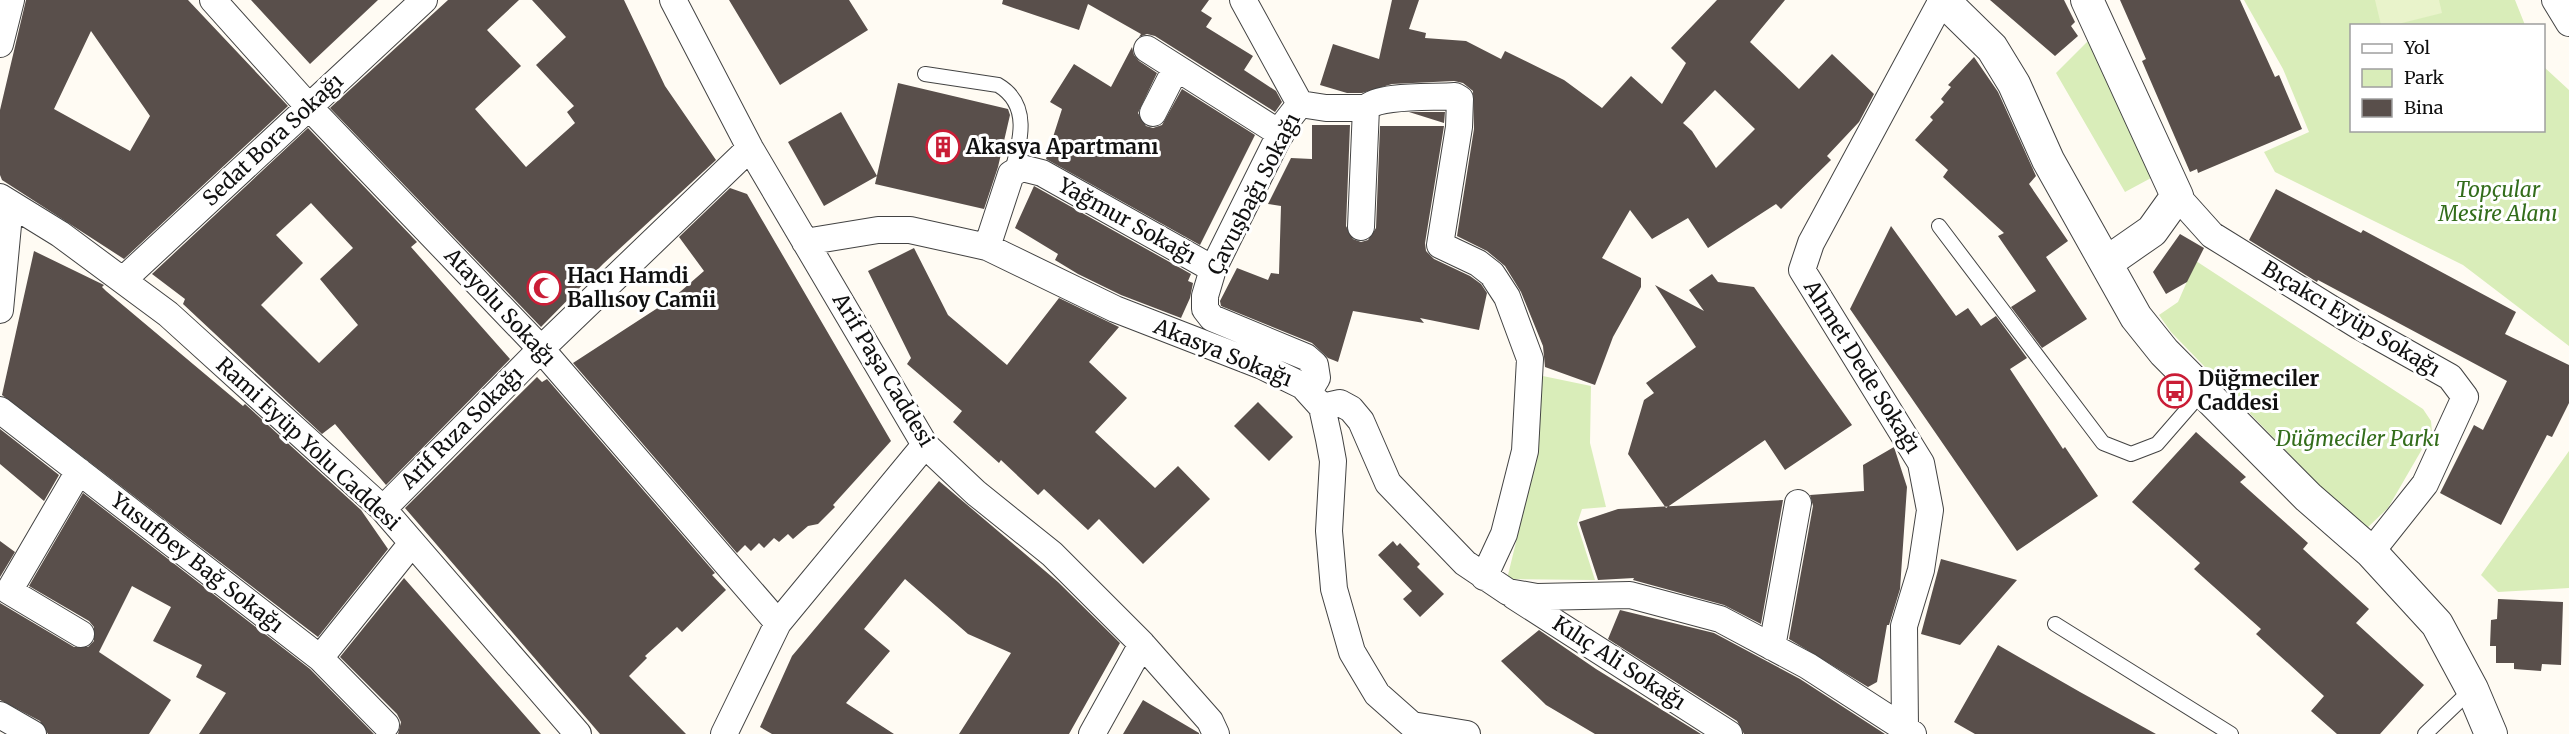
<svg xmlns="http://www.w3.org/2000/svg" width="2569" height="734" font-family="Merriweather,serif">
  <style>
    .green { fill: #d9edb9 }
    .pitch { fill: #e9f3cb }
    .building { fill: #594f4b; fill-rule: evenodd }
    .lines { fill: none; stroke-linecap: round; stroke-linejoin: round }
    .service-casing { stroke: #434343; stroke-width: 16 }
    .minor-casing { stroke: #434343; stroke-width: 28 }
    .tertiary-casing { stroke: #434343; stroke-width: 34 }
    .service { stroke: #fff; stroke-width: 14 }
    .minor { stroke: #fff; stroke-width: 26 }
    .tertiary { stroke: #fff; stroke-width: 32 }
    .labels { text-anchor: middle; stroke-width: 6; stroke-linejoin: round; paint-order: stroke }
    .street-label { font-size: 21px; fill: #101010; stroke: #fff }
    .poi-label { font-size: 21px; font-weight: bold; fill: #101010; stroke: #fff; text-anchor: start }
    .park-label { font-size: 21px; font-style: italic; fill: #336d1b; stroke: #fff }
  </style>
  <rect width="100%" height="100%" fill="#fffbf3"/>
  <path class="green" d="M 2244,0 L 2515,0 L 2525,25 L 2352,26 L 2352,130 L 2544,130 L 2544,67 L 2569,90 L 2569,346 L 2463,265 L 2275,172 L 2264,152 L 2309,132 L 2283,69 Z
    M 2093,36 L 2151,178 L 2125,192 L 2056,73 Z
    M 2196,261 L 2423,409 L 2431,421 L 2432,432 L 2388,508 L 2367,528 L 2359,526 L 2171,332 L 2159,315 L 2178,302 Z
    M 1538,375 L 1591,386 L 1590,443 L 1606,507 L 1582,509 L 1577,524 L 1595,580 L 1507,579 L 1529,489 Z
    M 2569,451 L 2569,588 L 2498,592 L 2481,575 Z"/>
  <path class="pitch" d="M 2375,0 L 2439,0 L 2442,13 L 2394,25 L 2381,25 Z"/>
  <path class="building" d="M 26,0 L 188,0 L 288,106 L 124,259 L 2,180 L 0,175 L 0,110 ZM 91,31 L 150,116 L 130,151 L 54,109 Z
    M 251,0 L 378,0 L 310,64 Z
    M 448,0 L 519,0 L 487,30 L 521,66 L 475,109 L 526,167 L 575,123 L 567,112 L 574,106 L 536,65 L 566,37 L 532,0 L 624,0 L 665,86 L 716,160 L 603,264 L 541,327 L 330,108 Z
    M 729,0 L 849,0 L 868,30 L 780,85 Z
    M 1003,0 L 1209,0 L 1201,11 L 1212,18 L 1206,27 L 1253,56 L 1244,70 L 1276,91 L 1282,102 L 1275,112 L 1155,36 L 1147,34 L 1139,37 L 1141,34 L 1088,4 L 1079,30 L 1002,4 Z
    M 1392,0 L 1419,0 L 1409,29 L 1426,33 L 1425,38 L 1466,41 L 1501,59 L 1505,51 L 1564,80 L 1602,108 L 1631,76 L 1662,104 L 1686,63 L 1671,48 L 1717,0 L 1785,0 L 1750,42 L 1799,89 L 1832,54 L 1874,94 L 1859,122 L 1827,156 L 1831,160 L 1781,209 L 1776,204 L 1708,248 L 1688,218 L 1652,239 L 1630,210 L 1602,258 L 1641,278 L 1641,287 L 1613,337 L 1595,385 L 1545,367 L 1543,346 L 1521,292 L 1505,266 L 1487,251 L 1457,236 L 1474,129 L 1473,91 L 1463,83 L 1454,81 L 1392,84 L 1362,93 L 1347,93 L 1320,85 L 1333,44 L 1379,59 ZM 1715,90 L 1755,129 L 1716,168 L 1692,131 L 1683,123 Z
    M 1990,0 L 2064,0 L 2075,22 L 2071,26 L 2078,36 L 2055,56 Z
    M 2120,0 L 2240,0 L 2275,77 L 2279,75 L 2302,129 L 2198,173 L 2197,169 L 2190,172 L 2142,61 L 2146,59 Z
    M 1132,47 L 1134,55 L 1139,61 L 1157,73 L 1138,113 L 1146,126 L 1153,128 L 1162,125 L 1182,89 L 1255,135 L 1200,245 L 1046,159 L 1062,109 L 1050,102 L 1074,64 L 1111,87 Z
    M 1974,57 L 1998,92 L 2036,176 L 2029,184 L 2068,241 L 2046,257 L 2087,319 L 2042,348 L 2011,307 L 2036,291 L 1998,236 L 2004,233 L 1943,177 L 1948,170 L 1915,140 L 1933,120 L 1930,117 L 1944,102 L 1941,99 L 1951,87 L 1948,85 Z
    M 898,83 L 1008,109 L 1010,115 L 998,167 L 984,209 L 875,184 Z
    M 841,112 L 877,176 L 824,206 L 788,142 Z
    M 1409,112 L 1445,112 L 1444,123 Z
    M 1312,125 L 1350,125 L 1346,226 L 1353,239 L 1361,242 L 1368,240 L 1376,228 L 1380,126 L 1444,126 L 1425,243 L 1426,251 L 1434,259 L 1470,276 L 1481,284 L 1487,293 L 1479,330 L 1420,318 L 1424,323 L 1353,311 L 1338,362 L 1328,358 L 1312,343 L 1221,306 L 1220,301 L 1237,268 L 1268,280 L 1271,273 L 1279,274 L 1281,206 L 1268,204 L 1291,158 L 1312,159 Z
    M 308,128 L 417,242 L 411,247 L 510,359 L 386,485 L 335,424 L 322,434 L 183,304 L 185,299 L 152,274 ZM 311,203 L 353,248 L 320,279 L 358,325 L 319,363 L 261,305 L 303,263 L 276,235 Z
    M 1034,186 L 1191,274 L 1188,281 L 1193,283 L 1190,298 L 1181,318 L 1121,295 L 1078,274 L 1055,260 L 1058,254 L 1015,228 Z
    M 730,188 L 747,194 L 891,441 L 833,505 L 835,507 L 818,524 L 808,526 L 793,539 L 788,534 L 779,542 L 774,538 L 764,548 L 759,543 L 751,551 L 745,545 L 737,553 L 573,363 L 673,298 L 704,271 L 679,237 Z
    M 2276,189 L 2361,233 L 2363,230 L 2516,312 L 2505,334 L 2569,365 L 2569,403 L 2552,437 L 2547,435 L 2501,525 L 2440,493 L 2474,425 L 2483,430 L 2507,381 L 2318,280 L 2317,282 L 2249,240 Z
    M 1891,226 L 1956,316 L 1968,308 L 1981,326 L 1996,316 L 2027,358 L 2010,369 L 2063,449 L 2065,447 L 2098,496 L 2017,551 L 1850,309 Z
    M 2180,234 L 2204,248 L 2187,282 L 2166,294 L 2153,272 Z
    M 914,248 L 948,315 L 1007,365 L 1059,298 L 1119,327 L 1089,362 L 1127,398 L 1095,432 L 1155,488 L 1178,466 L 1210,499 L 1143,564 L 1099,519 L 1088,530 L 1044,489 L 1038,495 L 1001,460 L 999,463 L 953,422 L 962,411 L 907,364 L 911,358 L 868,271 Z
    M 34,251 L 104,285 L 102,287 L 106,291 L 243,406 L 245,404 L 361,510 L 388,549 L 318,637 L 2,395 Z
    M 1712,274 L 1718,282 L 1754,287 L 1852,425 L 1785,470 L 1765,440 L 1666,508 L 1628,454 L 1644,400 L 1654,393 L 1646,383 L 1696,347 L 1655,285 L 1704,311 L 1689,290 Z
    M 537,377 L 542,382 L 547,379 L 715,573 L 712,575 L 726,590 L 682,632 L 677,627 L 645,656 L 647,658 L 629,676 L 686,734 L 600,734 L 405,508 Z
    M 1258,402 L 1293,437 L 1269,461 L 1234,426 Z
    M 0,429 L 59,475 L 44,501 L 0,464 Z
    M 2196,432 L 2246,477 L 2240,482 L 2308,543 L 2303,549 L 2369,609 L 2356,623 L 2424,685 L 2380,734 L 2337,734 L 2311,711 L 2324,696 L 2256,634 L 2261,629 L 2194,569 L 2200,563 L 2132,502 Z
    M 1894,447 L 1907,487 L 1900,589 L 1889,625 L 1887,625 L 1877,682 L 1868,687 L 1789,639 L 1813,506 L 1810,495 L 1864,491 L 1863,465 Z
    M 939,481 L 1058,582 L 1120,643 L 1069,734 L 959,734 L 1011,653 L 968,634 L 905,579 L 864,629 L 890,651 L 846,703 L 894,734 L 772,734 L 760,727 L 792,656 Z
    M 83,493 L 310,669 L 374,734 L 199,734 L 226,693 L 196,677 L 202,665 L 153,641 L 171,607 L 132,586 L 99,652 L 171,700 L 149,734 L 48,734 L 40,721 L 0,700 L 0,603 L 74,647 L 88,647 L 94,641 L 94,627 L 89,621 L 29,586 Z
    M 1783,500 L 1761,624 L 1724,605 L 1633,580 L 1634,578 L 1598,580 L 1579,522 L 1618,509 Z
    M 0,541 L 15,552 L 0,577 Z
    M 1393,541 L 1397,546 L 1400,543 L 1420,564 L 1417,567 L 1444,594 L 1420,617 L 1403,599 L 1412,591 L 1378,555 Z
    M 1941,559 L 2017,580 L 1960,645 L 1921,634 Z
    M 404,578 L 506,694 L 541,734 L 398,734 L 401,722 L 397,714 L 340,657 Z
    M 2498,599 L 2563,602 L 2561,665 L 2542,664 L 2541,671 L 2514,669 L 2514,663 L 2496,663 L 2496,646 L 2490,646 L 2491,620 L 2497,619 Z
    M 1620,610 L 1714,633 L 1800,679 L 1885,734 L 1744,734 L 1737,721 L 1608,639 Z
    M 1539,630 L 1596,669 L 1701,734 L 1595,734 L 1546,705 L 1501,661 Z
    M 1998,645 L 2080,692 L 2156,734 L 1975,734 L 1954,722 Z
    M 1143,700 L 1199,733 L 1199,734 L 1123,734 Z"/>
  <g class="lines">
    <defs>
      <path id="service" d="M 925,74 L 998,85 C 1032,105 1020,143 1011,174
        M 1939,226 L 2103,443 L 2131,454 L 2157,444 L 2204,390
        M 2055,624 L 2231,734
        M 2425,734 L 2472,689"/>
      <path id="minor" d="M 213,0 L 309,107 L 541,349 L 778,623
        M 673,0 L 750,148 L 925,445 L 976,493 L 1052,554 L 1142,644 L 1210,721 L 1216,734
        M 1243,0 L 1300,104
        M 2555,0 L 2569,23
        M 0,44 L 11,0
        M 1147,49 L 1281,134
        M 1300,104 L 1326,108 L 1366,108 C 1380,94 1434,98 1455,96 L 1460,99 L 1459,127 L 1440,245 L 1478,263 L 1492,274 L 1507,297 L 1530,359 L 1525,451 L 1504,534 L 1484,577
        M 1300,104 L 1286,122 L 1213,269 L 1205,296 L 1205,309 L 1212,318 L 1306,357 L 1315,365 L 1317,378 L 1309,391
        M 1153,113 L 1176,68
        M 2177,196 L 2212,235 L 2359,326 L 2450,377 L 2465,397 L 2425,484 L 2371,552
        M 0,197 L 60,234 L 168,314 L 383,509 L 578,734
        M 1361,227 L 1366,108
        M 805,242 L 878,230 L 910,230 L 987,247 L 1115,309 L 1262,366 L 1303,386 L 1322,407 L 1329,439 L 1333,461 L 1329,531 L 1334,589 L 1352,652 L 1377,694 L 1412,725 L 1467,734
        M 987,247 L 1011,174 L 1022,168 L 1042,173 L 1213,269
        M 123,280 L 424,0
        M 0,310 L 10,204
        M 1322,407 L 1340,403 L 1351,409 L 1361,421 L 1388,483 L 1465,563 L 1508,592 L 1537,597 L 1630,595 L 1720,619 L 1808,666 L 1913,734
        M 0,410 L 320,658 L 386,725
        M 79,471 L 9,591 L 81,634
        M 383,509 L 541,349 L 750,148
        M 1514,596 L 1729,734
        M 1772,647 L 1798,503
        M 320,658 L 412,543
        M 0,715 L 33,734
        M 1905,728 L 1904,626 L 1921,570 L 1930,510 L 1921,463 L 1802,270 L 1811,243 L 1942,0
        M 724,734 L 778,623 L 925,445
        M 1092,734 L 1142,644"/>
      <path id="tertiary" d="M 1943,0 L 1992,48 L 2014,84 L 2048,160 L 2136,317 L 2164,352 L 2308,497 L 2371,552 L 2437,624 L 2472,689 L 2491,734
        M 2087,0 L 2177,196 L 2152,231 L 2106,263"/>
    </defs>
    <use href="#service" class="service-casing"/>
    <use href="#minor" class="minor-casing"/>
    <use href="#tertiary" class="tertiary-casing"/>
    <use href="#service" class="service"/>
    <use href="#minor" class="minor"/>
    <use href="#tertiary" class="tertiary"/>
  </g>
  <defs>
    <symbol id="building-ring" viewBox="-11 -11 22 22"><circle r="9.5" fill="#fff" stroke="#ca1d36" stroke-width="1.5"/><path d="M-4-6H4V6H1V3H-1V6H-4ZM-2.5-4.3h1.7v1.8h-1.7ZM.8-4.3h1.7v1.8H.8ZM-2.5-1h1.7V.8h-1.7ZM.8-1h1.7V.8H.8Z" fill="#ca1d36"/></symbol>
    <symbol id="mosque-ring" viewBox="-11 -11 22 22"><circle r="9.5" fill="#fff" stroke="#ca1d36" stroke-width="1.5"/><path d="M3.5-4.9A6 6 0 1 0 3.5 4.9A5 5 0 1 1 3.5-4.9Z" fill="#ca1d36"/></symbol>
    <symbol id="bus-ring" viewBox="-11 -11 22 22"><circle r="9.5" fill="#fff" stroke="#ca1d36" stroke-width="1.5"/><path d="M-5-6H5V4H4V6H2V4H-2V6H-4V4H-5ZM-3.5-4V0h7V-4ZM-3.5 1.2v1.5H-2V1.2ZM2 1.2v1.5H3.5V1.2Z" fill="#ca1d36"/></symbol>
  </defs>
  <g fill-rule="evenodd">
    <use href="#building-ring" x="924" y="128" width="38" height="38"/>
    <use href="#mosque-ring" x="525" y="269" width="38" height="38"/>
    <use href="#bus-ring" x="2156" y="372" width="38" height="38"/>
  </g>
  <g class="labels">
    <g class="street-label">
      <text transform="translate(273 140) rotate(-43)" y="7">Sedat Bora Sokağı</text>
      <text transform="translate(1254 194) rotate(-63)" y="7">Çavuşbağı Sokağı</text>
      <text transform="translate(1127 221) rotate(29)" y="7">Yağmur Sokağı</text>
      <text transform="translate(500 307) rotate(47)" y="7">Atayolu Sokağı</text>
      <text transform="translate(2351 319) rotate(31)" y="7">Bıçakcı Eyüp Sokağı</text>
      <text transform="translate(1223 353) rotate(22)" y="7">Akasya Sokağı</text>
      <text transform="translate(1862 367) rotate(58)" y="7">Ahmet Dede Sokağı</text>
      <text transform="translate(883 370) rotate(59)" y="7">Arif Paşa Caddesi</text>
      <text transform="translate(462 428) rotate(-45)" y="7">Arif Rıza Sokağı</text>
      <text transform="translate(308 444) rotate(43)" y="7">Rami Eyüp Yolu Caddesi</text>
      <text transform="translate(197 563) rotate(38)" y="7">Yusufbey Bağ Sokağı</text>
      <text transform="translate(1619 663) rotate(33)" y="7">Kılıç Ali Sokağı</text>
    </g>
    <g class="poi-label">
      <text x="966" y="154">Akasya Apartmanı</text>
      <text x="567" y="283">Hacı Hamdi<tspan x="567" dy="24">Ballısoy Camii</tspan></text>
      <text x="2198" y="386">Düğmeciler<tspan x="2198" dy="24">Caddesi</tspan></text>
    </g>
    <g class="park-label">
      <text x="2498" y="197">Topçular<tspan x="2498" dy="24">Mesire Alanı</tspan></text>
      <text x="2358" y="446">Düğmeciler Parkı</text>
    </g>
  </g>
  <rect x="2350" y="24" width="195" height="108" fill="#ffffff" stroke="#9f9f9f" stroke-width="1.5"/>
  <rect x="2362" y="44" width="30" height="9" fill="#ffffff" stroke="#9f9f9f" stroke-width="1.5"/>
  <text x="2404" y="54" font-size="18" fill="#101010">Yol</text>
  <rect x="2362" y="69" width="30" height="18" fill="#d9edb9" stroke="#9f9f9f" stroke-width="1.5"/>
  <text x="2404" y="84" font-size="18" fill="#101010">Park</text>
  <rect x="2362" y="99" width="30" height="18" fill="#594f4b" stroke="#9f9f9f" stroke-width="1.5"/>
  <text x="2404" y="114" font-size="18" fill="#101010">Bina</text>
</svg>
